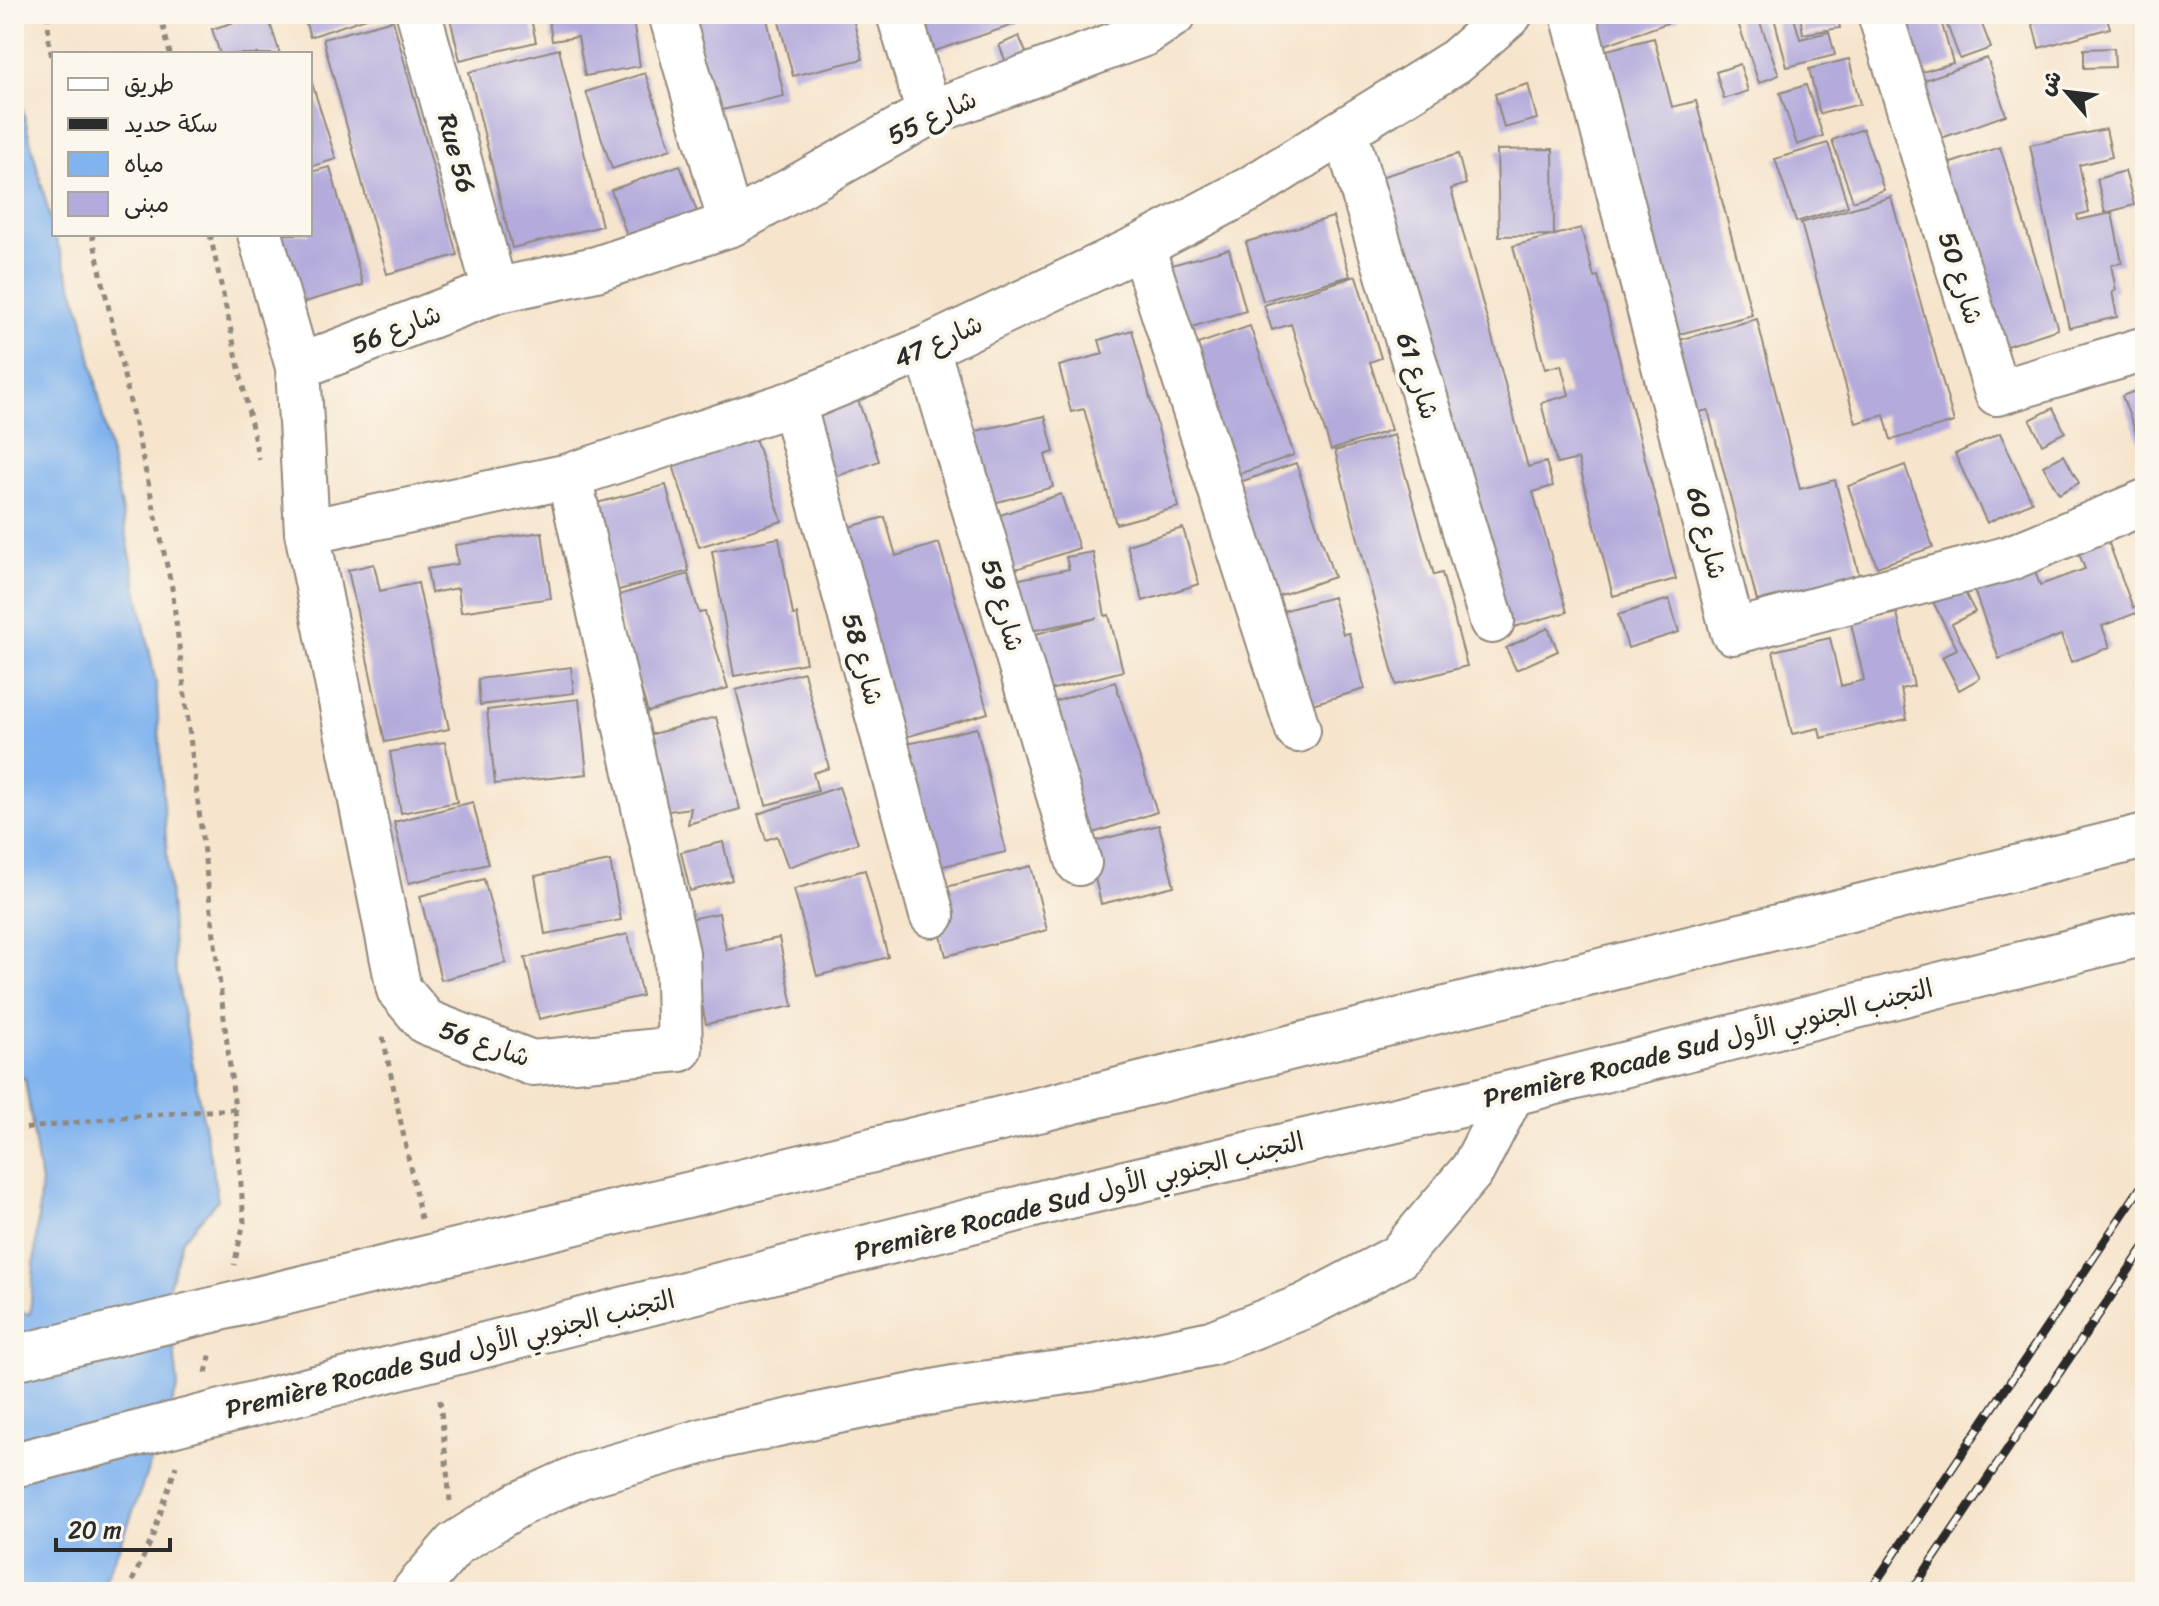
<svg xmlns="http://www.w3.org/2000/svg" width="2159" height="1606" font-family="Sriracha,'Playpen Sans Arabic',sans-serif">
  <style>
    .water { fill: #81b4ee; stroke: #56708c; stroke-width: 2 }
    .building { fill: #b4abdc }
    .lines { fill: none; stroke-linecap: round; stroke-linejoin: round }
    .minor-casing { stroke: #90887c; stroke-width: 48 }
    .highway-casing { stroke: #90887c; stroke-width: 48 }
    .path { stroke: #90887c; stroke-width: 5; stroke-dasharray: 6 6; stroke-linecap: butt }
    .minor { stroke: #fff; stroke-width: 44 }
    .highway { stroke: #fff; stroke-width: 44 }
    .rail-casing { stroke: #2b2b2b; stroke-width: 9 }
    .rail { stroke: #fbf7ec; stroke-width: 6; stroke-dasharray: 18; stroke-linecap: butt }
    .highway-bridge-casing { stroke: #90887c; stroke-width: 48; stroke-linecap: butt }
    .highway-bridge { stroke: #fff; stroke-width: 44 }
    .labels { text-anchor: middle; stroke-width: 8; stroke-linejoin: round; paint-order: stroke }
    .street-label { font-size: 26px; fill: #2b2b2b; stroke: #fbf7ec }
  </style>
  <rect width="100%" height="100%" fill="#fbf7ec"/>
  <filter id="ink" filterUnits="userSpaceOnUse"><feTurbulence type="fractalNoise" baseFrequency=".0125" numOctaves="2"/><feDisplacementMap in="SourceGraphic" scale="16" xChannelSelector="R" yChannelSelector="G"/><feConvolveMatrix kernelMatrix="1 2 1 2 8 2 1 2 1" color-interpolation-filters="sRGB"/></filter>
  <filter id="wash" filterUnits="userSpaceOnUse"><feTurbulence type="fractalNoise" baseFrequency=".006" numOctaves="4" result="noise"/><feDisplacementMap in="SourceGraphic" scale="32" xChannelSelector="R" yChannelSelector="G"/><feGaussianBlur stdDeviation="1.8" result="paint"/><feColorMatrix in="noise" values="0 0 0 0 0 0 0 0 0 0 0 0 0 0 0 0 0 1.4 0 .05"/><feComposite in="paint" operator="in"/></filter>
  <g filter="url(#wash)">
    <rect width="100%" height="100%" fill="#f6e4cc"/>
    <path class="water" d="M 14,75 L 54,234 L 83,317 L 156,684 L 174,963 L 218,1200 L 182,1240 L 168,1289 L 178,1387 L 124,1536 L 99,1592 L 14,1592 L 14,1311 L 30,1314 L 41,1183 L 25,1079 L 14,1074 Z"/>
    <g id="blocks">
      <path class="building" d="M 261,14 L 267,14 L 280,54 L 220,54 L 212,29 Z
        M 303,14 L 375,14 L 375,15 L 310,37 Z
        M 449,14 L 530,14 L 536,42 L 460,60 Z
        M 548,14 L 632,14 L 640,66 L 585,76 L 578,37 L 552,41 Z
        M 691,14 L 766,14 L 784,96 L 713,112 Z
        M 777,14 L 852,14 L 863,59 L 793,76 Z
        M 923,14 L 1012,14 L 1016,24 L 935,51 Z
        M 1584,14 L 1677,14 L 1679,19 L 1596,48 Z
        M 1757,14 L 1779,75 L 1759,83 L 1737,20 Z
        M 1773,14 L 1793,14 L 1800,39 L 1829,32 L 1835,55 L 1787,67 Z
        M 1800,14 L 1837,14 L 1840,28 L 1803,34 Z
        M 1918,14 L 1939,14 L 1953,63 L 1915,74 L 1899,20 Z
        M 1943,14 L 1978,14 L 1991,48 L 1960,59 Z
        M 2030,14 L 2106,14 L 2110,28 L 2039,48 Z
        M 393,20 L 457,255 L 387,274 L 323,39 Z
        M 1019,36 L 1033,69 L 1012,77 L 999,45 Z
        M 1654,38 L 1672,107 L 1696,101 L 1752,315 L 1668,337 L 1595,53 Z
        M 2114,48 L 2115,67 L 2084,68 L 2084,49 Z
        M 559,49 L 602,226 L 512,248 L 469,72 Z
        M 1987,58 L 2006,115 L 1939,139 L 1919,82 Z
        M 1849,59 L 1860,104 L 1820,114 L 1809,69 Z
        M 1740,64 L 1748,91 L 1724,99 L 1716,72 Z
        M 645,73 L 671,149 L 612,169 L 586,92 Z
        M 310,77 L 336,159 L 310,167 Z
        M 1528,84 L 1537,119 L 1504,128 L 1495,94 Z
        M 1806,85 L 1823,136 L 1797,145 L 1780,93 Z
        M 1863,129 L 1884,190 L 1853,201 L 1832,140 Z
        M 2106,129 L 2112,157 L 2079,165 L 2089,212 L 2077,215 L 2078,220 L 2112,213 L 2122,263 L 2111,265 L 2116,290 L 2112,291 L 2117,317 L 2069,328 L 2030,145 Z
        M 1828,143 L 1848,206 L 1796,222 L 1775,159 Z
        M 2000,147 L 2058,329 L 2003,347 L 1939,167 Z
        M 1553,149 L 1554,235 L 1499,236 L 1497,150 Z
        M 1458,154 L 1466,184 L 1451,189 L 1528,467 L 1546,462 L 1553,486 L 1533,492 L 1567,612 L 1507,629 L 1380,177 Z
        M 680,165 L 700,220 L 630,244 L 611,190 Z
        M 330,167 L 363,285 L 291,306 L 271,234 L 310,234 L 310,172 Z
        M 2125,171 L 2134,205 L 2105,213 L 2097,179 Z
        M 1891,197 L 1954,422 L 1891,440 L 1884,415 L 1856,423 L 1801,223 Z
        M 1333,217 L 1350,276 L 1263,301 L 1246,242 Z
        M 1581,228 L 1594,277 L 1598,276 L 1676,579 L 1613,596 L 1578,459 L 1557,464 L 1541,403 L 1569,395 L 1561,365 L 1545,369 L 1513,246 Z
        M 1229,249 L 1246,311 L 1178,331 L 1161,268 Z
        M 1356,276 L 1381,358 L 1370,362 L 1391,430 L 1331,450 L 1291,324 L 1272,330 L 1264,305 Z
        M 1757,319 L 1800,489 L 1835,480 L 1859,575 L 1757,601 L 1708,410 L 1691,414 L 1672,342 Z
        M 1250,326 L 1294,455 L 1230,477 L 1186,348 Z
        M 1132,330 L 1179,507 L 1116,524 L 1084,409 L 1071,412 L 1059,366 L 1103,354 L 1099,340 Z
        M 2145,387 L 2145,457 L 2122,396 Z
        M 858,400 L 879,461 L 827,480 L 805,418 Z
        M 2053,408 L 2065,432 L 2042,444 L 2030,420 Z
        M 1045,416 L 1054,452 L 1045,455 L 1053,487 L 990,504 L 971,432 Z
        M 2000,433 L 2032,502 L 1987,523 L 1955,454 Z
        M 754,435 L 782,521 L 699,547 L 672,462 Z
        M 1394,435 L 1434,575 L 1442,573 L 1467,666 L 1396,685 L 1335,451 Z
        M 2064,455 L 2079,483 L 2059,494 L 2043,466 Z
        M 1296,463 L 1334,577 L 1269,599 L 1231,485 Z
        M 1905,465 L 1933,547 L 1877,567 L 1848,486 Z
        M 666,485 L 689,571 L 615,591 L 593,504 Z
        M 1061,494 L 1079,548 L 1007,572 L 989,519 Z
        M 885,517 L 896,556 L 939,543 L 988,713 L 899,739 L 839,530 Z
        M 1183,528 L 1199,584 L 1143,601 L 1127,545 Z
        M 2104,530 L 2133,608 L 2145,604 L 2145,635 L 2136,613 L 2102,626 L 2110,647 L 2071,662 L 2061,635 L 1999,659 L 1972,585 L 2032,563 L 2040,585 L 2085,569 L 2074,541 Z
        M 542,532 L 551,598 L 461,612 L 458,588 L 431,593 L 427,569 L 458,564 L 455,545 Z
        M 779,538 L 793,615 L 797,614 L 806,663 L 734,676 L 712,551 Z
        M 1093,552 L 1105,616 L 1109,615 L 1123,671 L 1046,691 L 1032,635 L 1097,618 L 1025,632 L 1015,580 L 1069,569 L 1066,557 Z
        M 374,564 L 380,591 L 418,583 L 449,729 L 385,742 L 348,570 Z
        M 688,574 L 699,613 L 705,612 L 728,688 L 648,712 L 613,597 Z
        M 1961,585 L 1975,612 L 1952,624 L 1980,678 L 1959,690 L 1942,657 L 1957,649 L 1932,600 Z
        M 1333,597 L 1343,634 L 1349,633 L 1365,689 L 1298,708 L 1275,613 Z
        M 1669,599 L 1679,632 L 1628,648 L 1618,615 Z
        M 1897,613 L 1914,686 L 1901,689 L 1907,719 L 1821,738 L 1819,728 L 1792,734 L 1773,651 L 1830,638 L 1841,686 L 1864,680 L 1851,623 Z
        M 1548,628 L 1558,651 L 1516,670 L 1506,648 Z
        M 571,667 L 574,693 L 480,705 L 478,679 Z
        M 804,672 L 829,768 L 813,773 L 818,791 L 766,805 L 736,690 Z
        M 1115,682 L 1157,812 L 1084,836 L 1042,706 Z
        M 579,699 L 587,774 L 495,784 L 487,710 Z
        M 716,717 L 740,809 L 688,824 L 691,808 L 661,812 L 645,736 Z
        M 977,728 L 1006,852 L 930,869 L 903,745 Z
        M 445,742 L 457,802 L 401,813 L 390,752 Z
        M 839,787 L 858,843 L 788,867 L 777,836 L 766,840 L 758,814 Z
        M 473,802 L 488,864 L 409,883 L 394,822 Z
        M 1159,825 L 1174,886 L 1101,904 L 1087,843 Z
        M 723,842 L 732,880 L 690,891 L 681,852 Z
        M 610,861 L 621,920 L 545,934 L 535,876 Z
        M 1031,866 L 1047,930 L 946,956 L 930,891 Z
        M 865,870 L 888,957 L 817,976 L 794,889 Z
        M 484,879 L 506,963 L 441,980 L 420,896 Z
        M 719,913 L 726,949 L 779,938 L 793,1006 L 706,1024 L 685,920 Z
        M 628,934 L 642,996 L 539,1019 L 525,958 Z"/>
    </g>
  </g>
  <g filter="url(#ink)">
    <use href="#blocks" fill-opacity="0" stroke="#90887c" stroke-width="2"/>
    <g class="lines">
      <defs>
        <path id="minor" d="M 419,14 L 495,291
          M 671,14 L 731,224
          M 899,14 L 929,113
          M 1573,14 L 1733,632 L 2010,558 L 2145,502
          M 1880,14 L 1997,393 L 2145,349
          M 1345,131 L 1492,621
          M 260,234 L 298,367 L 307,532 L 399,990 L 426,1022 L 532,1063 L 680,1049 L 677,953 L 569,476
          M 1142,246 L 1298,730
          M 927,348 L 1079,863
          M 298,367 L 495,291 L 596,269 L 731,224 L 929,113 L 1144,34 L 1174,14
          M 793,403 L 932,915
          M 307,532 L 569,476 L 793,403 L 927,348 L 1142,246 L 1250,189 L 1456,61 L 1510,14
          M 414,1592 L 455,1544 L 519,1504 L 581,1476 L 717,1437 L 828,1413 L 953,1388 L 1088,1369 L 1211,1343 L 1305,1306 L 1398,1257 L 1473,1169 L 1512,1093"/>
        <path id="highway" d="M 1042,1109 L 2145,836
          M 1065,1197 L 1512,1093 L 2145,933"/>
      </defs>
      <use href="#minor" class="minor-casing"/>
      <use href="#highway" class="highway-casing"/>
      <path class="path" d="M 48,14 L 49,44 L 54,66
        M 160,14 L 170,54
        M 92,234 L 172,588 L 235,1109 L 244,1222 L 234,1265
        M 210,234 L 259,460
        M 383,1037 L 421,1219
        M 14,1130 L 121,1117 L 235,1109
        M 206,1373 L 211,1352
        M 440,1400 L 450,1501
        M 127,1592 L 152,1539 L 176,1466"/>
      <use href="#minor" class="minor"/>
      <use href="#highway" class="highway"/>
      <defs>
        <path id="rail" d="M 1869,1592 L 2145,1181
          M 1911,1592 L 2145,1246"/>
      </defs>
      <use href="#rail" class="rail-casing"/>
      <use href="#rail" class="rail"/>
      <defs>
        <path id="highway-bridge" d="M 14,1358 L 1042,1109
          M 14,1465 L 1065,1197"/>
      </defs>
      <use href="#highway-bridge" class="highway-bridge-casing"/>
      <use href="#highway-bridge" class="highway-bridge"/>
    </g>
  </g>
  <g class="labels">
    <g class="street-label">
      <text transform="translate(932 117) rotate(-25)" y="9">شارع 55</text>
      <text transform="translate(457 153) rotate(75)" y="9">Rue 56</text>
      <text transform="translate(1961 278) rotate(73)" y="9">شارع 50</text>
      <text transform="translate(396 329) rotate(-21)" y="9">شارع 56</text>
      <text transform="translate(938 341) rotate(-24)" y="9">شارع 47</text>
      <text transform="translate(1418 376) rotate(73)" y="9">شارع 61</text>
      <text transform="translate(1707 533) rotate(76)" y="9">شارع 60</text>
      <text transform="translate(1003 605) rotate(74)" y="9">شارع 59</text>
      <text transform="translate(863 659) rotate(75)" y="9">شارع 58</text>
      <text transform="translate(485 1043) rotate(19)" y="9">شارع 56</text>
      <text transform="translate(1708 1043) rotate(-14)" y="9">Première Rocade Sud التجنب الجنوبي الأول</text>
      <text transform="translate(1079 1196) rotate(-14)" y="9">Première Rocade Sud التجنب الجنوبي الأول</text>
      <text transform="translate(450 1354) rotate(-14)" y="9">Première Rocade Sud التجنب الجنوبي الأول</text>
    </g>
  </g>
  <rect width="2159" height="1606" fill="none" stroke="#fbf7ec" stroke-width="48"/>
  <rect x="52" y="52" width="260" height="184" fill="#fbf7ec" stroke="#a8a59f" stroke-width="2"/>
  <rect x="68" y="78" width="40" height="12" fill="#ffffff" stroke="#a8a59f" stroke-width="2"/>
  <text x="124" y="92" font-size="24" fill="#2b2b2b">طريق</text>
  <rect x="68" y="118" width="40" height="12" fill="#2b2b2b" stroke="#a8a59f" stroke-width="2"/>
  <text x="124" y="132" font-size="24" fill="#2b2b2b">سكة حديد</text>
  <rect x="68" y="152" width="40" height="24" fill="#81b4ee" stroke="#a8a59f" stroke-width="2"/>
  <text x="124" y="172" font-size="24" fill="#2b2b2b">مياه</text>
  <rect x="68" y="192" width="40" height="24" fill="#b4abdc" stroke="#a8a59f" stroke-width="2"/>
  <text x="124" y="212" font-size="24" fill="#2b2b2b">مبنى</text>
  <g transform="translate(2067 92) rotate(298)" stroke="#fbf7ec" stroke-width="6" paint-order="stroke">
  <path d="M0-6L14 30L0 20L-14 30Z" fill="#2b2b2b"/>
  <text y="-12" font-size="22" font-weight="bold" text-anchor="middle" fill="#2b2b2b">ش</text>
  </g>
  <path d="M56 1538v12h114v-12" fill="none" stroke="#2b2b2b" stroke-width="4"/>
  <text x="68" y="1538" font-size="24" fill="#2b2b2b" stroke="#fbf7ec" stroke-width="6" paint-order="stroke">20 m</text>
</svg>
